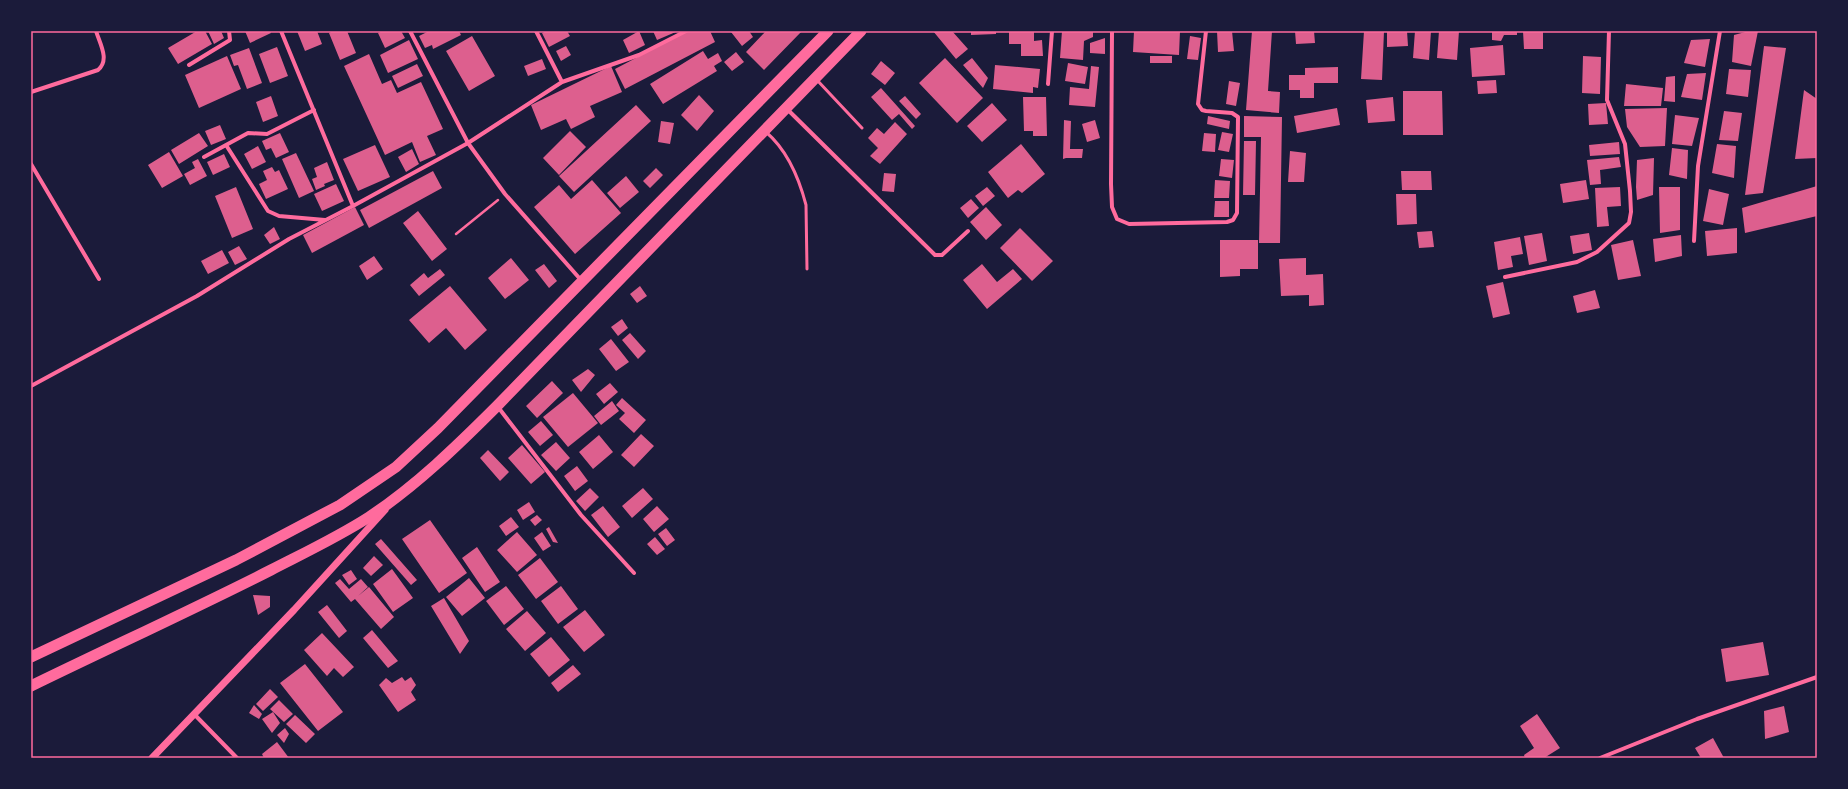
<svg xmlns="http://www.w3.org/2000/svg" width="1848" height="789" font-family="'Roboto Condensed',sans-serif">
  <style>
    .building { fill: #dd5f8e }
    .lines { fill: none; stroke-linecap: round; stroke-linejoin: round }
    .path { stroke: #ff6b9d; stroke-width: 2.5 }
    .service { stroke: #ff6b9d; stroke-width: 3 }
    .minor { stroke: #ff6b9d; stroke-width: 4 }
    .tertiary { stroke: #ff6b9d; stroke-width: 7 }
    .trunk { stroke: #ff6b9d; stroke-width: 11 }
    .neatline { fill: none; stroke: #ff6b9d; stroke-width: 1.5 }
  </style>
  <rect width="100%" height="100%" fill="#1b1b3a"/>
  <path class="building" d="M 197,31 L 205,31 L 212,44 L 178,64 L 168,48 Z
    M 208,31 L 221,31 L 224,38 L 214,44 Z
    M 245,31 L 270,31 L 271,33 L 250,43 Z
    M 297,31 L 317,31 L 322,44 L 305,51 Z
    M 333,31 L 347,31 L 356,53 L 340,60 L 329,33 Z
    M 383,31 L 401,31 L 405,38 L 385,48 L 378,33 Z
    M 429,31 L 459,31 L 461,35 L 433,49 L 432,45 L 425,48 L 419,36 Z
    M 547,31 L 567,31 L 570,36 L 549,47 L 542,33 Z
    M 639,31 L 645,45 L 629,53 L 623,40 Z
    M 653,31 L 678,31 L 657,40 Z
    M 687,31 L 710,31 L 715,42 L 625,89 L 615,69 Z
    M 732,31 L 749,31 L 753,37 L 742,46 L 731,32 Z
    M 764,31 L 802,31 L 764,70 L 746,52 L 765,32 Z
    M 933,31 L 952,31 L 968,49 L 956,59 Z
    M 971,31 L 996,31 L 996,34 L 971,35 Z
    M 1009,31 L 1034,31 L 1034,41 L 1042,40 L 1043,56 L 1021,56 L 1021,44 L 1009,44 Z
    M 1062,31 L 1093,31 L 1093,37 L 1084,41 L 1083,60 L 1060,58 Z
    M 1134,31 L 1180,31 L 1179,55 L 1133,52 Z
    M 1217,31 L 1232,31 L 1234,51 L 1218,52 Z
    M 1252,31 L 1272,31 L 1268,91 L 1280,92 L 1279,113 L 1246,110 Z
    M 1295,31 L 1314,31 L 1315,43 L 1296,44 Z
    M 1364,31 L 1384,31 L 1382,80 L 1361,79 Z
    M 1387,31 L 1407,31 L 1408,46 L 1387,47 Z
    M 1415,31 L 1431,31 L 1429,60 L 1413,58 Z
    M 1439,31 L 1459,31 L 1457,60 L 1437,58 Z
    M 1492,31 L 1517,31 L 1517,35 L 1504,35 L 1501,41 L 1492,40 Z
    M 1523,31 L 1543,31 L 1543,49 L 1524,49 Z
    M 1749,31 L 1758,31 L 1751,66 L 1732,62 L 1734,35 Z
    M 472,36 L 495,76 L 469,91 L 446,51 Z
    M 1190,36 L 1201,38 L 1198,60 L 1187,59 Z
    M 1105,38 L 1105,54 L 1090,53 L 1090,43 Z
    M 1710,39 L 1705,67 L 1684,63 L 1691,40 Z
    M 409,40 L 418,59 L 388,73 L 380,55 Z
    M 1503,45 L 1505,75 L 1472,77 L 1470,48 Z
    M 566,46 L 571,55 L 561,61 L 556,51 Z
    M 1764,46 L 1786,48 L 1763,193 L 1745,195 Z
    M 277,47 L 288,76 L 270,83 L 259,54 Z
    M 249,48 L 262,83 L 247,89 L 238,65 L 234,66 L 230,55 Z
    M 703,51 L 708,59 L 718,53 L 722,61 L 714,66 L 717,71 L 663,104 L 650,84 Z
    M 736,52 L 744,62 L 732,71 L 724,62 Z
    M 369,54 L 382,84 L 391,80 L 397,93 L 421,82 L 443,129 L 427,136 L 436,155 L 420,162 L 412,142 L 385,155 L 344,66 Z
    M 227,56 L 241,89 L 199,108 L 185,75 Z
    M 1150,56 L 1172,56 L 1172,63 L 1150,63 Z
    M 1583,56 L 1601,57 L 1600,94 L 1582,93 Z
    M 945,58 L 983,98 L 957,123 L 919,83 Z
    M 972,58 L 988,78 L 983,88 L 963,65 Z
    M 542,59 L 546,69 L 528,76 L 524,66 Z
    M 881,61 L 895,73 L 885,85 L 871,74 Z
    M 1068,63 L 1088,67 L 1085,84 L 1065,81 Z
    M 417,64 L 423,76 L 398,88 L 392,76 Z
    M 995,65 L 1040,69 L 1038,88 L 1033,87 L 1033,93 L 993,89 Z
    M 611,66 L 622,92 L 590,106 L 595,117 L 571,129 L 566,119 L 541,130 L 531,105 Z
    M 1091,66 L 1099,67 L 1095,107 L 1069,105 L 1070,87 L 1089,89 Z
    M 1338,67 L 1338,83 L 1314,83 L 1314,98 L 1300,98 L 1300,90 L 1289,90 L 1289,75 L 1305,75 L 1305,68 Z
    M 1729,69 L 1751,70 L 1748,97 L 1726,94 Z
    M 1706,73 L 1702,100 L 1681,97 L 1687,74 Z
    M 1675,76 L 1675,102 L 1664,101 L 1666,77 Z
    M 1496,80 L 1497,93 L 1478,94 L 1477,81 Z
    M 1229,81 L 1240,83 L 1236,106 L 1226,104 Z
    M 1626,84 L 1663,88 L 1661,106 L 1624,106 Z
    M 881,88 L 915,126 L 912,129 L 899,114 L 892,120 L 871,97 Z
    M 1804,90 L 1817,99 L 1817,158 L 1795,159 Z
    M 1403,91 L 1442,91 L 1443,135 L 1403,135 Z
    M 699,95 L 714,111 L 697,131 L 681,115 Z
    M 271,96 L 278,116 L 263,122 L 256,102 Z
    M 905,96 L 921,114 L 916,119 L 899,101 Z
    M 1023,97 L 1046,97 L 1047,136 L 1033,136 L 1033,131 L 1024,131 Z
    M 1393,97 L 1395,121 L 1368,123 L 1366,100 Z
    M 992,103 L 1007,120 L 982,142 L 967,126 Z
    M 1606,103 L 1608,124 L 1589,125 L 1588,104 Z
    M 636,105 L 651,121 L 574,192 L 559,176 Z
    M 1337,108 L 1340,125 L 1297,133 L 1294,116 Z
    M 1667,108 L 1665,146 L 1640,147 L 1627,127 L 1625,109 Z
    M 1724,111 L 1742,113 L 1738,141 L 1719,140 Z
    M 1675,115 L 1699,118 L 1692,146 L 1672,144 Z
    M 1208,116 L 1230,121 L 1229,129 L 1207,124 Z
    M 1244,116 L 1282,117 L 1280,243 L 1259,243 L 1261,137 L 1244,137 Z
    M 1064,120 L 1071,121 L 1070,149 L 1083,149 L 1082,158 L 1066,158 L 1063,159 Z
    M 1095,120 L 1100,138 L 1087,142 L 1082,124 Z
    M 661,121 L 674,123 L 670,144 L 658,142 Z
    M 895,122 L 907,134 L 880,164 L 870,156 L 878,148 L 868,138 L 877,128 L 884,134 Z
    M 220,125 L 226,139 L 211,145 L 205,131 Z
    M 570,131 L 586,147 L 559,175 L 543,158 Z
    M 1222,132 L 1233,134 L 1229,152 L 1218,150 Z
    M 199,133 L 208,146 L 179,164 L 171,150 Z
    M 280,133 L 289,152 L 276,158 L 271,148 L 266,150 L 262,141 Z
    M 1204,133 L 1216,134 L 1215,152 L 1202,151 Z
    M 1244,141 L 1256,141 L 1255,195 L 1243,195 Z
    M 1619,142 L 1620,154 L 1590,156 L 1589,145 Z
    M 1021,144 L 1045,174 L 1022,193 L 1018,190 L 1008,198 L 988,172 Z
    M 1717,144 L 1736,146 L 1734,178 L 1712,173 Z
    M 375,145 L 390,177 L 358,191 L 343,159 Z
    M 258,146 L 266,162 L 252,169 L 244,154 Z
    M 1672,148 L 1688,150 L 1687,179 L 1669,175 Z
    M 412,149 L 419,164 L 406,172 L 398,157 Z
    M 1290,151 L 1306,153 L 1304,182 L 1288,182 Z
    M 169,152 L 183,176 L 162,188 L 148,165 Z
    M 296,153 L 314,191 L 299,198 L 282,159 Z
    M 224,154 L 230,167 L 213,175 L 207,162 Z
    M 1619,157 L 1621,167 L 1600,170 L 1601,184 L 1590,185 L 1587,160 Z
    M 1654,158 L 1653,195 L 1637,200 L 1636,187 L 1637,160 Z
    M 198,159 L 207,176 L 190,185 L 184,174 L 195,168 L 192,162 Z
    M 1221,159 L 1234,160 L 1232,178 L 1219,176 Z
    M 327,162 L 334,180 L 324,184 L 325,186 L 316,190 L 312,179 L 317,177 L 314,168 Z
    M 272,167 L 275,172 L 279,170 L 288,189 L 266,199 L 259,184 L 267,180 L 263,171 Z
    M 656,168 L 663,175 L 650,188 L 643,181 Z
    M 433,171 L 442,188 L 369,228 L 360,210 Z
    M 1401,171 L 1431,171 L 1432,190 L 1402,190 Z
    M 884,173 L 896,174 L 894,192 L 882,191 Z
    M 626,176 L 639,192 L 620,208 L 607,193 Z
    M 592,180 L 621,213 L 575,254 L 534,207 L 559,185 L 571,199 Z
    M 1215,180 L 1230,181 L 1229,198 L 1214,198 Z
    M 1586,180 L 1589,199 L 1563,203 L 1560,184 Z
    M 336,184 L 344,201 L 322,211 L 314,194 Z
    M 1817,186 L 1817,216 L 1745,233 L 1742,208 Z
    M 236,187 L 253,229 L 232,238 L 215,196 Z
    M 987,187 L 995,196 L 983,206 L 975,196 Z
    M 1620,187 L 1621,206 L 1607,207 L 1609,226 L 1597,227 L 1595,188 Z
    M 1659,187 L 1680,187 L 1680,230 L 1660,233 Z
    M 1709,189 L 1729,194 L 1723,225 L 1703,221 Z
    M 1396,194 L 1416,194 L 1417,224 L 1397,225 Z
    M 971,199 L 979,208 L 968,218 L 960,208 Z
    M 1215,201 L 1229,201 L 1229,217 L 1214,217 Z
    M 355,207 L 364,225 L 312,253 L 303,235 Z
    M 986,207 L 1002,225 L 986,240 L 970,222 Z
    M 418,211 L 447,249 L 432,261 L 403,223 Z
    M 274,227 L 280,239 L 270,244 L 264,235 Z
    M 1020,228 L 1053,261 L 1032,281 L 1000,248 Z
    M 1737,228 L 1737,253 L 1707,256 L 1705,231 Z
    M 1432,231 L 1434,247 L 1419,248 L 1417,232 Z
    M 1542,233 L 1547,261 L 1529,265 L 1524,236 Z
    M 1589,233 L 1592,250 L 1573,254 L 1570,236 Z
    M 1681,235 L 1682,256 L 1655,262 L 1653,239 Z
    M 1520,237 L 1523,254 L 1511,256 L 1513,267 L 1498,270 L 1494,242 Z
    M 1220,240 L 1258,240 L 1258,269 L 1240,269 L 1240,276 L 1220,277 Z
    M 1633,240 L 1641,276 L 1618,280 L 1611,245 Z
    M 239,246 L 247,259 L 235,265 L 228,252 Z
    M 222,250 L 229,263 L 208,274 L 201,261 Z
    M 374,256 L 383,269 L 367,280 L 359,266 Z
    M 511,258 L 529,280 L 505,299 L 488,278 Z
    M 1306,258 L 1306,275 L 1323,274 L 1324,305 L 1309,306 L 1309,295 L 1281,296 L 1279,259 Z
    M 544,264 L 557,281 L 549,288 L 535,270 Z
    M 982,264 L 997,282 L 1013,269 L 1022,279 L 987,309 L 963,280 Z
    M 440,269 L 445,275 L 419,296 L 410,285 L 424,273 L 428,278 Z
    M 1503,282 L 1510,314 L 1493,318 L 1486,286 Z
    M 450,286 L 487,330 L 465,350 L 446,328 L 429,343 L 409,320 Z
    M 640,286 L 647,296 L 637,303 L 630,294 Z
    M 1595,290 L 1600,308 L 1577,313 L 1573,296 Z
    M 622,319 L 628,328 L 618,336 L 611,327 Z
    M 630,333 L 646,351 L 638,359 L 622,340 Z
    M 611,339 L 629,362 L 616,371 L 599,349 Z
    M 588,369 L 595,375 L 581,392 L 572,380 Z
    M 552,381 L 563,393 L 537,418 L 526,406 Z
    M 610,383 L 618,392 L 604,404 L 596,394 Z
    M 573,393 L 598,423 L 568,447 L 543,417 Z
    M 622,398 L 646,420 L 634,433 L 619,419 L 625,413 L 616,405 Z
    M 612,401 L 619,411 L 601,425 L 594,416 Z
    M 541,421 L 553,435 L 540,446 L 528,432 Z
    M 641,434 L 654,446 L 634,467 L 621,455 Z
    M 599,435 L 613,452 L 593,469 L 579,452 Z
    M 556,442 L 570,458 L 556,471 L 541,455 Z
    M 522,445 L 545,472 L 531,484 L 508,458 Z
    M 488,450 L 509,472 L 500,481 L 480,458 Z
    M 577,466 L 588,481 L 575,491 L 564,476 Z
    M 590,488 L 599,497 L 585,511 L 576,501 Z
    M 643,488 L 653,499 L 632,518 L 622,506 Z
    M 529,502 L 535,512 L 523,520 L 517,510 Z
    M 603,506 L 620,527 L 608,537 L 591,515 Z
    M 657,506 L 669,519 L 654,532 L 643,519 Z
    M 537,515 L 542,520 L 535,526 L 530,520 Z
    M 511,517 L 519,527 L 506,536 L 499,526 Z
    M 430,520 L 467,573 L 439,593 L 402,539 Z
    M 549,527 L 558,543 L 553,542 L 546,529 Z
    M 666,528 L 675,540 L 667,546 L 658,534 Z
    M 517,532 L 537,555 L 517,572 L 497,550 Z
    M 542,532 L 551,546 L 543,551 L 534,538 Z
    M 655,537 L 665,549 L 657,555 L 647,544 Z
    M 381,539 L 417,580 L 411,585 L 375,544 Z
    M 477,547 L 500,582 L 485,592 L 462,558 Z
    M 374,556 L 383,565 L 371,576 L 363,568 Z
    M 540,558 L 558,582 L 536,599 L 518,575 Z
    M 392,569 L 413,598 L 393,612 L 373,584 Z
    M 351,570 L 357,579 L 349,585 L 342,575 Z
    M 469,578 L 485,598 L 462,616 L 446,597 Z
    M 340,579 L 349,589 L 361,579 L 368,587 L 358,596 L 369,587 L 394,617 L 381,629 L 355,599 L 351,602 L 335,583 Z
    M 506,586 L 524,609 L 504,625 L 486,601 Z
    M 561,586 L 578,609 L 558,624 L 541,601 Z
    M 253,595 L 270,596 L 270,607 L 258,615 Z
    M 444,598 L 469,641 L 460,654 L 431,606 Z
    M 327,605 L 347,631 L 339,638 L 318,612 Z
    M 585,610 L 605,635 L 584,652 L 563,627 Z
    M 527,611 L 546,633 L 525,651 L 506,629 Z
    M 372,630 L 398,661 L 388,668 L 363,638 Z
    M 322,633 L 354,667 L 343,677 L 334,668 L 327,676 L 304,650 Z
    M 551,637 L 570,660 L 549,677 L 530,654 Z
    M 1763,642 L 1769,675 L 1726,682 L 1721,649 Z
    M 305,664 L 343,712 L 318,731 L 280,683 Z
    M 573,665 L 581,674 L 558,692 L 551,683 Z
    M 402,677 L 405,681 L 411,677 L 416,685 L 411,692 L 416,700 L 398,712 L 379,685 L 386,678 L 392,683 Z
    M 270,689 L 278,697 L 263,711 L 256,704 Z
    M 279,700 L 293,714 L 284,722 L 270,709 Z
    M 254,705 L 262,714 L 259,719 L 249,713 Z
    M 1784,706 L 1789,732 L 1765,739 L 1764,711 Z
    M 273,712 L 280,723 L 272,733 L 262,719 Z
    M 1537,714 L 1560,748 L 1544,758 L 1525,758 L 1524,755 L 1534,748 L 1520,726 Z
    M 295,715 L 315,734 L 306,743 L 286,724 Z
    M 285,728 L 289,734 L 284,743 L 277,735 Z
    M 1713,738 L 1724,758 L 1701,758 L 1695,748 Z
    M 277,742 L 289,758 L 264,758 L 262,754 Z"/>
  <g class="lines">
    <path class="path" d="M 456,234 L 498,200"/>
    <path class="service" d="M 816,79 L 862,128
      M 766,132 C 787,150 799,178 806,205 L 807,269"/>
    <path class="minor" d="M 281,31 L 353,206 L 468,143 L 410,31
      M 536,31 L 562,82 L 468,143 L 505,194 L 581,280
      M 1112,31 L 1111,184 L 1112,207 L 1117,219 L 1129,224 L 1227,222 L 1233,220 L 1237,213 L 1238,117 L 1232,113 L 1206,111 L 1202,110 L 1198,104 L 1206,31
      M 189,65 L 230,40 L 229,31
      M 562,82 L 639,55 L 686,31
      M 1048,84 L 1052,31
      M 31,92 L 98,70 C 110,60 100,44 96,31
      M 787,109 L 935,255 L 942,255 L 968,231
      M 226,145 L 268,211 L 279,216 L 325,220
      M 204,157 L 248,133 L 267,134 L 314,110
      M 31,164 L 99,279
      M 1694,241 L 1698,166 L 1720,31
      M 1505,277 L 1577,262 L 1597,252 L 1629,223 L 1631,212 L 1630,191 L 1625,144 L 1607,100 L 1609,31
      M 31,386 L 197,296 L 289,239 L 353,206
      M 498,407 L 581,515 L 634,573
      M 194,714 L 237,758
      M 1600,758 L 1697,719 L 1817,677"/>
    <path class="tertiary" d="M 152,758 L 294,610 L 385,510"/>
    <path class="trunk" d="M 31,657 L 236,560 L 340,505 L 396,467 L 438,428 L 828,31
      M 31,686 C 111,647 192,610 271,570 C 304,553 338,537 369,517 C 416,486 458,445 497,406 L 861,31"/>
  </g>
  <rect width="1848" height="789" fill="none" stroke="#1b1b3a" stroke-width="64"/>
  <rect x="32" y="32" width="1784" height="725" class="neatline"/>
</svg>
